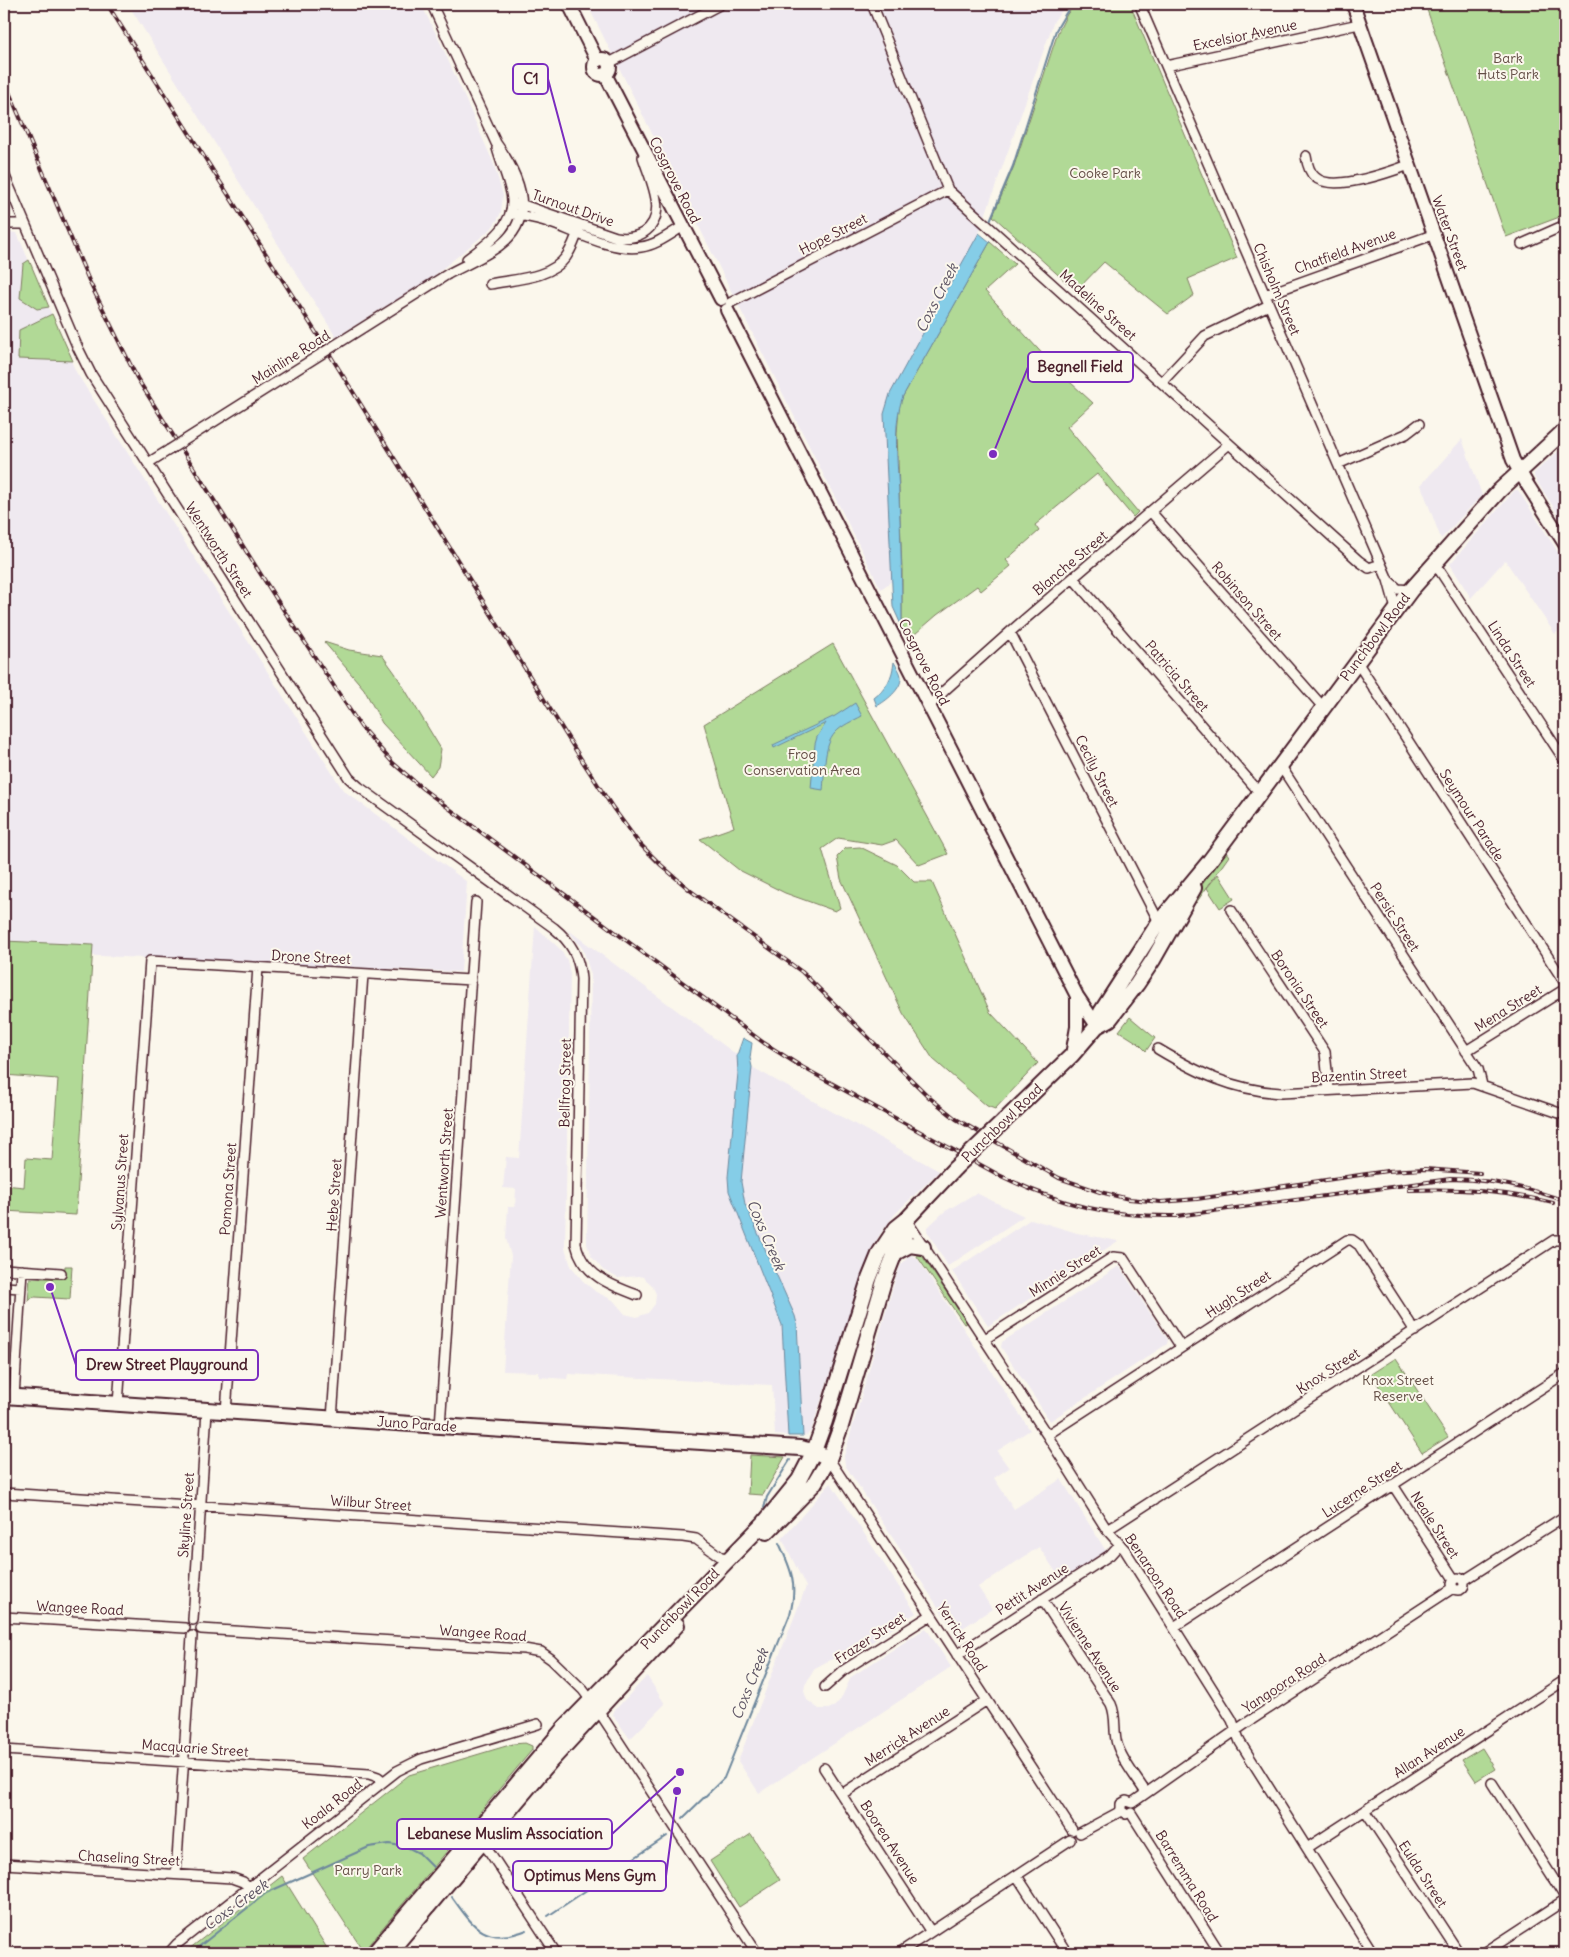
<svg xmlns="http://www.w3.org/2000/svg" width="1569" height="1957" font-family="Delius,sans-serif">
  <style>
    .built { fill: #efe9f0 }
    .green { fill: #b1d996; stroke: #7e7c60 }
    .water { fill: #85cde7; stroke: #6d879c }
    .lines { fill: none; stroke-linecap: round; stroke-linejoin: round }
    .stream { stroke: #6d879c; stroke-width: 2 }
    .minor-casing { stroke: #4a1f2b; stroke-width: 12 }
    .secondary-casing { stroke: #4a1f2b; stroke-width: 16 }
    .primary-casing { stroke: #4a1f2b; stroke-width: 18 }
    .minor { stroke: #fbf7ec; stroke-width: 9 }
    .secondary { stroke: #fbf7ec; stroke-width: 12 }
    .primary { stroke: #fbf7ec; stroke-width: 14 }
    .rail-casing { stroke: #4a1f2b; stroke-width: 4 }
    .rail { stroke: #fbf7ec; stroke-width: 2; stroke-dasharray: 5.5; stroke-linecap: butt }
    .minor-bridge-casing { stroke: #4a1f2b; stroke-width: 12; stroke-linecap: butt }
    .primary-bridge-casing { stroke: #4a1f2b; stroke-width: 18; stroke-linecap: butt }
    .minor-bridge { stroke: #fbf7ec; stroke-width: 9 }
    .primary-bridge { stroke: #fbf7ec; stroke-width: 14 }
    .labels { text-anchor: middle; stroke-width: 4; stroke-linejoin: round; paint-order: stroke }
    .street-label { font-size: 14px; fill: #4a1f2b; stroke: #fbf7ec }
    .park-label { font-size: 14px; fill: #644e46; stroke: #fbf7ec }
    .water-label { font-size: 15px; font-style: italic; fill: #5c5363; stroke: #fbf7ec }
    .leader { fill: none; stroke: #7b2cbf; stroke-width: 2 }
    .callout-dot { fill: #7b2cbf; stroke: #fbf7ec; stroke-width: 2 }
    .callout { fill: #fbf7ec; stroke: #7b2cbf; stroke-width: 2 }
    .callout-label { font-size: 15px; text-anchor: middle; font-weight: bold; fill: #4a1f2b }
  </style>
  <rect width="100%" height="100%" fill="#fbf7ec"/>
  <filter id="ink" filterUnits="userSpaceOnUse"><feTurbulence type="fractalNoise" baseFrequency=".02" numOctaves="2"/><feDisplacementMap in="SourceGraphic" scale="10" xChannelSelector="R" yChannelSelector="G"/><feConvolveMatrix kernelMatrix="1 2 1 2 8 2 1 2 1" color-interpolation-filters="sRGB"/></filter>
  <g filter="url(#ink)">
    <path class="built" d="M 128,4 L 421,4 L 441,44 L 493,162 L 503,195 L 501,212 L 498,219 L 491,229 L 431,278 L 336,337 Z
      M 587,4 L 1067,4 L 1054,21 L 979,233 L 951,283 L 934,306 L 935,311 L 890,394 L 884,414 L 892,581 L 881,589 Z
      M 4,232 L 17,233 L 76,372 L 343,790 L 467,882 L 461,972 L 11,952 L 4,955 Z
      M 1462,439 L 1482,495 L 1441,539 L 1421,485 Z
      M 1562,448 L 1565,452 L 1565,525 L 1534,477 L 1534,473 Z
      M 1515,490 L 1518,490 L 1565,563 L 1565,625 L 1555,634 L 1505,560 L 1471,598 L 1450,564 Z
      M 535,926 L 560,949 L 567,960 L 570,974 L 565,1248 L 571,1266 L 583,1281 L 596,1292 L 613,1300 L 625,1314 L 637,1317 L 648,1313 L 655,1304 L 656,1294 L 652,1285 L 643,1277 L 638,1276 L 618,1278 L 603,1270 L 591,1256 L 587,1244 L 591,975 L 583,949 L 567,929 L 737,1055 L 738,1073 L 728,1177 L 729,1191 L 782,1325 L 788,1436 L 775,1435 L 772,1385 L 568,1374 L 567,1379 L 539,1377 L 539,1372 L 503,1371 L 511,1256 L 506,1238 L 508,1207 L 515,1207 L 516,1189 L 503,1188 L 506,1157 L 519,1158 Z
      M 752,1067 L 939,1171 L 895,1214 L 880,1234 L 871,1250 L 811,1431 L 807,1435 L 803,1436 L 798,1336 L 795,1316 L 745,1204 L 741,1182 Z
      M 976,1193 L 1024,1216 L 948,1266 L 927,1231 L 928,1227 L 944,1212 Z
      M 1031,1219 L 1077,1233 L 1118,1241 L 988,1326 L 952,1271 Z
      M 910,1255 L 917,1258 L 1030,1430 L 997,1451 L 1009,1468 L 994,1478 L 1014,1509 L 1061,1479 L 1106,1551 L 1062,1581 L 1039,1547 L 978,1587 L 992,1609 L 955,1633 L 845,1465 L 844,1456 L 896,1277 L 901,1265 Z
      M 1119,1266 L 1168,1340 L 1167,1344 L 1050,1421 L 1001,1347 L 1002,1342 Z
      M 831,1483 L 916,1613 L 864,1647 L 826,1662 L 815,1668 L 805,1685 L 804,1691 L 807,1700 L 819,1709 L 828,1709 L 835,1706 L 841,1699 L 851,1677 L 926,1628 L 951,1667 L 759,1793 L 738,1761 L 806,1587 L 782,1538 Z
      M 647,1676 L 665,1704 L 630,1739 L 613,1715 L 614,1711 Z"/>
    <path class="green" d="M 1076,4 L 1130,4 L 1237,258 L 1188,279 L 1194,295 L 1168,314 L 1104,262 L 1076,291 L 993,216 L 1014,166 L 1058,32 L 1067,14 Z
      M 1425,4 L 1565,4 L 1565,215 L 1506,237 Z
      M 990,242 L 1015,264 L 985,291 L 1048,360 L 1047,361 L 1093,403 L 1067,427 L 1138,512 L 1133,517 L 1097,474 L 1035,525 L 1039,531 L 1006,560 L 1011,566 L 981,591 L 977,586 L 937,615 L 908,640 L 902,627 L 902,571 L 897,434 L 899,407 L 903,396 Z
      M 29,260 L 49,307 L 37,309 L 20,298 L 23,264 Z
      M 52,314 L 73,361 L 18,359 L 19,330 Z
      M 324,642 L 349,650 L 382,655 L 395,673 L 441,749 L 438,767 L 431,776 L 382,723 L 364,689 Z
      M 833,644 L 948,854 L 919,865 L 896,840 L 882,845 L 838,838 L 822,849 L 840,908 L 835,911 L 785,893 L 739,870 L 700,839 L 734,827 L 704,724 Z
      M 860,847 L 897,865 L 914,882 L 932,882 L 990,1012 L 1038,1063 L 995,1109 L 987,1106 L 933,1059 L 903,1013 L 841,879 L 837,857 L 846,848 Z
      M 1225,851 L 1229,856 L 1196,903 L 1193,898 Z
      M 1218,874 L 1234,899 L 1220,908 L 1207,888 Z
      M 4,941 L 93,945 L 76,1215 L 4,1211 L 4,1185 L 24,1187 L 26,1158 L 52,1160 L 58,1079 L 4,1075 Z
      M 1130,1017 L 1155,1038 L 1146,1051 L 1138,1043 L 1119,1031 Z
      M 912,1249 L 919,1251 L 967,1323 L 964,1324 Z
      M 65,1266 L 72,1266 L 70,1299 L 35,1297 L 31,1298 L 28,1302 L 30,1278 L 64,1278 Z
      M 1396,1358 L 1448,1437 L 1422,1453 L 1371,1374 Z
      M 750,1455 L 785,1457 L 763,1495 L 748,1494 Z
      M 525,1743 L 532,1746 L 532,1750 L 365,1949 L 362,1949 L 303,1859 L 409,1775 L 513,1744 Z
      M 1482,1748 L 1495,1769 L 1476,1781 L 1462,1760 Z
      M 751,1834 L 780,1880 L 739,1907 L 710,1861 Z
      M 282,1876 L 330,1953 L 184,1953 Z"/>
    <path class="water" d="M 979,233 L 990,242 L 903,396 C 892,426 898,463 899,495 C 901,539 902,583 902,627 L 893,607 L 884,414 L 890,394 L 935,311 L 934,306 L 951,283 Z
      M 894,662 C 896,666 901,672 901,677 C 902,689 886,701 877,706 L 874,698 C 887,688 892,678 894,662 Z
      M 855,703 L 862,716 C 853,721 842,725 835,733 C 823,746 825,773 823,790 L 811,788 L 815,744 L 817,737 L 826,723 L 774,748 L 773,745 L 835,716 Z
      M 743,1038 L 752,1043 L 750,1058 L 752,1067 L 741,1182 L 745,1204 L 795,1316 L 797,1324 L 803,1436 L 788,1436 L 782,1325 L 729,1191 L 728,1177 L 738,1073 L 737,1055 Z"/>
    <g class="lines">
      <path class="stream" d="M 989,223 L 1013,166 L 1056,30 L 1066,13 L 1074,4
        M 764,1508 L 767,1497 L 790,1460
        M 683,1818 L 724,1778 L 790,1614 C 798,1584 791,1569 779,1543
        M 452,1897 C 474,1928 486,1946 527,1930
        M 548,1916 L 667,1836
        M 191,1953 L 266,1893 L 369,1847 L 389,1844 L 407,1847 L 419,1853 L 433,1867"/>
      <defs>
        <path id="minor" d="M 430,4 L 433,7 L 496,143 C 519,175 538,217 499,246 C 484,257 465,265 448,274
          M 872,4 L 948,190 L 1359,561 L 1369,568 L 1381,564
          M 1141,8 L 1388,580 L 1396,609
          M 609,63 L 721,4
          M 1166,66 L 1359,24
          M 1306,156 C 1307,163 1309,172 1315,177 C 1332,193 1390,172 1409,165
          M 4,174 L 77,346 L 91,374 L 349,778 L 359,787 L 554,928 C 571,942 579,956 581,979 L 576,1244 C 583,1275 610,1285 637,1295
          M 513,204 L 523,205 L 616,237 C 626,239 634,238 643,233 C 670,216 650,180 643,157
          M 510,213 C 523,216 536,218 548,222 C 575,231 612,252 641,247 C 656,245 669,235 682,227
          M 4,224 L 25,224
          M 1522,244 L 1565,225
          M 467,259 C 488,243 518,224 511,193 C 508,178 501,163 497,148
          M 490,284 C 514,279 550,279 566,257 C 572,248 576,238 579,228
          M 1265,295 L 1435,234
          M 730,303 L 948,190
          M 1162,382 L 1205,336 L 1269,305
          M 148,463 L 169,450
          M 1338,464 L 1406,434 L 1419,424
          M 1151,512 L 1323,707
          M 1433,565 L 1440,571 L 1565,761
          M 1073,578 L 1260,793
          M 1388,580 L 1398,589 L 1411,590
          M 1010,632 L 1159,922
          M 1357,662 L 1565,983
          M 930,705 L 945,690 L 1010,632 L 1229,444
          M 1280,765 L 1478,1069 L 1482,1085
          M 1231,910 L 1325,1052 L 1329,1090
          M 1158,1049 C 1198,1073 1233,1090 1281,1093 L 1473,1083 L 1565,1115
          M 1466,1051 L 1565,989
          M 907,1221 L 1047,1435 L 1107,1530 L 1125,1550 L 1232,1720 L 1240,1742 L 1373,1953
          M 4,1269 L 61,1273
          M 4,1287 L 21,1288
          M 985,1339 L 1113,1257 L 1123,1258 L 1181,1347
          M 14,1397 L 22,1270
          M 118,1404 L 150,961 L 471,980
          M 226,1412 L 258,967
          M 332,1419 L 363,974
          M 440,1426 L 476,902
          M 1047,1435 L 1347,1240 L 1352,1240 L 1359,1245 L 1415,1331
          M 829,1459 L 1072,1830
          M 1393,1485 L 1454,1579
          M 4,1493 L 683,1537 L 696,1539 L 721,1557 L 730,1558
          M 1107,1530 L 1554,1240 L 1565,1240
          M1452 1584a6 6 0 1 1 12 0a6 6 0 1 1-12 0Z
          M 1463,1581 L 1565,1516
          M 1042,1599 L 1111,1704 C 1117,1717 1113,1731 1117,1744 C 1122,1761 1137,1778 1146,1793
          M 4,1617 L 185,1628
          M 193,1620 L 207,1411
          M 1174,1627 L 1565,1373
          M 201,1629 L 524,1649 L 541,1652 L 551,1659 L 583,1690 L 598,1710 L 757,1953
          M 957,1655 L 1110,1555 L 1120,1544
          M 825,1687 L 844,1670 L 931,1615
          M 4,1750 L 369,1774 L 378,1777 L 383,1781
          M 824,1768 L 931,1932
          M 1492,1783 L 1565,1897
          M 842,1794 L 987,1700
          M 1132,1803 L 1245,1724 L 1453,1588
          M 1365,1810 L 1459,1953
          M 1131,1813 L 1220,1953
          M 1126,1814 L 1121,1811 L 1121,1804 L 1126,1801 L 1132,1803
          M 1080,1833 L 1121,1811
          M 482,1843 L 489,1851 L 556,1953
          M 1307,1848 L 1565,1680
          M 4,1864 L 232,1878 L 243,1882 L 249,1887
          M 176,1874 L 192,1636
          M 1017,1876 L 1067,1953
          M 169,1953 L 177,1944 L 397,1771 L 421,1759 L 538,1724
          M 899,1953 L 1070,1840
          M 1484,1953 L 1565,1900"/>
        <path id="secondary" d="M 569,4 L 597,60
          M 1353,4 L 1513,460 L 1527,484 L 1565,544
          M594 67a8 8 0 1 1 16 0a8 8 0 1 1-16 0Z
          M 605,74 L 721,299
          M 727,310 L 1077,996 L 1097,1026
          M 1072,1055 L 1077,1027 L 1077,998"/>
        <path id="primary" d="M 1097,1026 L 1110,1019 L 1137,984 L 1153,960 L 1194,888
          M 1004,1121 L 1072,1055 L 1097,1026 L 1101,1012 L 1159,922 L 1208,863 L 1411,590 L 1499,491 L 1565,430
          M 895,1253 L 910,1245 L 923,1247
          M 4,1396 L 440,1426 L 800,1448 L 814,1451 L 822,1455
          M 767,1532 L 814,1484 L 829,1459 L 841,1426 L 884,1281 L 895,1253 L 906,1233 L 906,1220
          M 374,1953 L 565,1727 L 764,1523 L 799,1480 L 814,1451 L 825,1421 L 869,1279 L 880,1252 L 896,1228 L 906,1220 L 955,1168
          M 389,1953 L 549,1763 L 677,1625"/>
      </defs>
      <use href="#minor" class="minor-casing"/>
      <use href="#secondary" class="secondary-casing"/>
      <use href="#primary" class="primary-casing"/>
      <use href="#minor" class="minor"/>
      <use href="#secondary" class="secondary"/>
      <use href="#primary" class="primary"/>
      <defs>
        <path id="rail" d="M 107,4 L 322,342 L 583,762 L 613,808 L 638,842 L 661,865 L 691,891 L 802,972 L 930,1098 L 956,1119 L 1059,1178 L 1100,1192 L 1129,1199 L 1161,1202 L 1197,1199 L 1387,1171 L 1425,1169 L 1480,1173
          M 4,80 L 90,283 L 137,378 L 277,600 L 361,727 L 393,763 L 423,789 L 764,1043 L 802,1067 L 999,1175 C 1060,1205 1109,1217 1177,1216 L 1450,1179 C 1491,1179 1527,1187 1565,1201
          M 1409,1190 C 1460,1188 1504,1191 1553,1203"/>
      </defs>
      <use href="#rail" class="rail-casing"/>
      <use href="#rail" class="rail"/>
      <defs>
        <path id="minor-bridge" d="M 169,450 L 448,274"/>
        <path id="primary-bridge" d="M 955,1168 L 1004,1121"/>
      </defs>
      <use href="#minor-bridge" class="minor-bridge-casing"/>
      <use href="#primary-bridge" class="primary-bridge-casing"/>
      <use href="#minor-bridge" class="minor-bridge"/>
      <use href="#primary-bridge" class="primary-bridge"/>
    </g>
  </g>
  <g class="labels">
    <g class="street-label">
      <text transform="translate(1245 35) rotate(-12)" y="5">Excelsior Avenue</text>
      <text transform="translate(675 180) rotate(63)" y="5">Cosgrove Road</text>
      <text transform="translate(573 208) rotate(19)" y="5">Turnout Drive</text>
      <text transform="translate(1450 233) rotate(70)" y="5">Water Street</text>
      <text transform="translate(833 234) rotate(-27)" y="5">Hope Street</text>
      <text transform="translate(1345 251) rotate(-20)" y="5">Chatfield Avenue</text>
      <text transform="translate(1277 289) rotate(67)" y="5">Chisholm Street</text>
      <text transform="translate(1098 305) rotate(42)" y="5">Madeline Street</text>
      <text transform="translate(291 357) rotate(-32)" y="5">Mainline Road</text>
      <text transform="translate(219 550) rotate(57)" y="5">Wentworth Street</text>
      <text transform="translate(1070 563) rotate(-40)" y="5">Blanche Street</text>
      <text transform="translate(1247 601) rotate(49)" y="5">Robinson Street</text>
      <text transform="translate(1375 637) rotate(-53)" y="5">Punchbowl Road</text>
      <text transform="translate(1512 654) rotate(57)" y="5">Linda Street</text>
      <text transform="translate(924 662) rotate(63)" y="5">Cosgrove Road</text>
      <text transform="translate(1177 676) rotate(49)" y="5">Patricia Street</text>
      <text transform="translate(1097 771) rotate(63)" y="5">Cecily Street</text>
      <text transform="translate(1472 815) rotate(57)" y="5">Seymour Parade</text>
      <text transform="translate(1395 917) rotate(57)" y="5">Persic Street</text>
      <text transform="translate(311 957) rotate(3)" y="5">Drone Street</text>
      <text transform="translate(1300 989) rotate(56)" y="5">Boronia Street</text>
      <text transform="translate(1508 1008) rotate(-32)" y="5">Mena Street</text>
      <text transform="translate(1359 1075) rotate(-3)" y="5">Bazentin Street</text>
      <text transform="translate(565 1083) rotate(-89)" y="5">Bellfrog Street</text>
      <text transform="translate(1002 1123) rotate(-44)" y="5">Punchbowl Road</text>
      <text transform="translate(444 1163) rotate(-86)" y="5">Wentworth Street</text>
      <text transform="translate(120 1182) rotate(-86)" y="5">Sylvanus Street</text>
      <text transform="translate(228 1189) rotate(-86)" y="5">Pomona Street</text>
      <text transform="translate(334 1195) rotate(-86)" y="5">Hebe Street</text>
      <text transform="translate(1065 1271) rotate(-33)" y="5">Minnie Street</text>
      <text transform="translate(1238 1294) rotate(-33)" y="5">Hugh Street</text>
      <text transform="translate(1328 1371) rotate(-33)" y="5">Knox Street</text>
      <text transform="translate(417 1424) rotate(4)" y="5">Juno Parade</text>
      <text transform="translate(1362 1489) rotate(-33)" y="5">Lucerne Street</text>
      <text transform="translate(371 1503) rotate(4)" y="5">Wilbur Street</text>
      <text transform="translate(186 1515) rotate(-86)" y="5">Skyline Street</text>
      <text transform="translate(1435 1525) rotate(57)" y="5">Neale Street</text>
      <text transform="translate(1156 1576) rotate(56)" y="5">Benaroon Road</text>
      <text transform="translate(1032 1589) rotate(-33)" y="5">Pettit Avenue</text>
      <text transform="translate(80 1608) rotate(3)" y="5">Wangee Road</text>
      <text transform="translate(680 1609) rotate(-46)" y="5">Punchbowl Road</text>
      <text transform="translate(483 1633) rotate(4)" y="5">Wangee Road</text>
      <text transform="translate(962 1637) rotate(57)" y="5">Yerrick Road</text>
      <text transform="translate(870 1638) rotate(-33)" y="5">Frazer Street</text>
      <text transform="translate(1090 1647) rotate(57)" y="5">Vivienne Avenue</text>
      <text transform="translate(1284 1683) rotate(-33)" y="5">Yangoora Road</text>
      <text transform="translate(907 1736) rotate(-33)" y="5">Merrick Avenue</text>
      <text transform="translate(195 1748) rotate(4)" y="5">Macquarie Street</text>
      <text transform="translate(1429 1752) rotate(-33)" y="5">Allan Avenue</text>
      <text transform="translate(332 1804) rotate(-38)" y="5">Koala Road</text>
      <text transform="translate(890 1842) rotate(57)" y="5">Boorea Avenue</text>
      <text transform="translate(129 1858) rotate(3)" y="5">Chaseling Street</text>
      <text transform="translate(1423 1874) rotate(57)" y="5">Eulda Street</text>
      <text transform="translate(1187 1876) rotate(58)" y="5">Barremma Road</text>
    </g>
    <g class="park-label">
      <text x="1508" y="63">Bark<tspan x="1508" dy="16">Huts Park</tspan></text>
      <text x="1105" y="178">Cooke Park</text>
      <text x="802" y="759">Frog<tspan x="802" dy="16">Conservation Area</tspan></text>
      <text x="1398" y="1385">Knox Street<tspan x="1398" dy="16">Reserve</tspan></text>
      <text x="368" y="1875">Parry Park</text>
    </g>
    <g class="water-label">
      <text transform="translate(937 298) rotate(-63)" y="5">Coxs Creek</text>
      <text transform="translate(766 1235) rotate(67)" y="5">Coxs Creek</text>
      <text transform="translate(750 1684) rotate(-68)" y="5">Coxs Creek</text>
      <text transform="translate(236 1905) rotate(-36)" y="5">Coxs Creek</text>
    </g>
  </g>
  <path class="leader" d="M572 169L548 79M993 454L1028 367M50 1287L76 1365M680 1772L612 1834M677 1791L666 1876"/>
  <g class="callout-dot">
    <circle cx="572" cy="169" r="5"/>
    <circle cx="993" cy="454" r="5"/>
    <circle cx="50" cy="1287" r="5"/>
    <circle cx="680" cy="1772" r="5"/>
    <circle cx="677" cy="1791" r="5"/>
  </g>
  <g class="callout">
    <rect x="513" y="64" width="35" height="30" rx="5"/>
    <rect x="1028" y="352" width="105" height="30" rx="5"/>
    <rect x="76" y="1350" width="182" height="30" rx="5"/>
    <rect x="397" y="1819" width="215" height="30" rx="5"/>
    <rect x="513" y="1861" width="153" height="30" rx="5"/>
  </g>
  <g class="callout-label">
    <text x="531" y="84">C1</text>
    <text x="1080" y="372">Begnell Field</text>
    <text x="167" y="1370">Drew Street Playground</text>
    <text x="505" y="1839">Lebanese Muslim Association</text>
    <text x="590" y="1881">Optimus Mens Gym</text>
  </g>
  <rect width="1569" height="1957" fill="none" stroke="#fbf7ec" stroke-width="20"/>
  <rect x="10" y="10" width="1549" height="1937" fill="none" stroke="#4a1f2b" stroke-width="2" filter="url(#ink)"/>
</svg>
